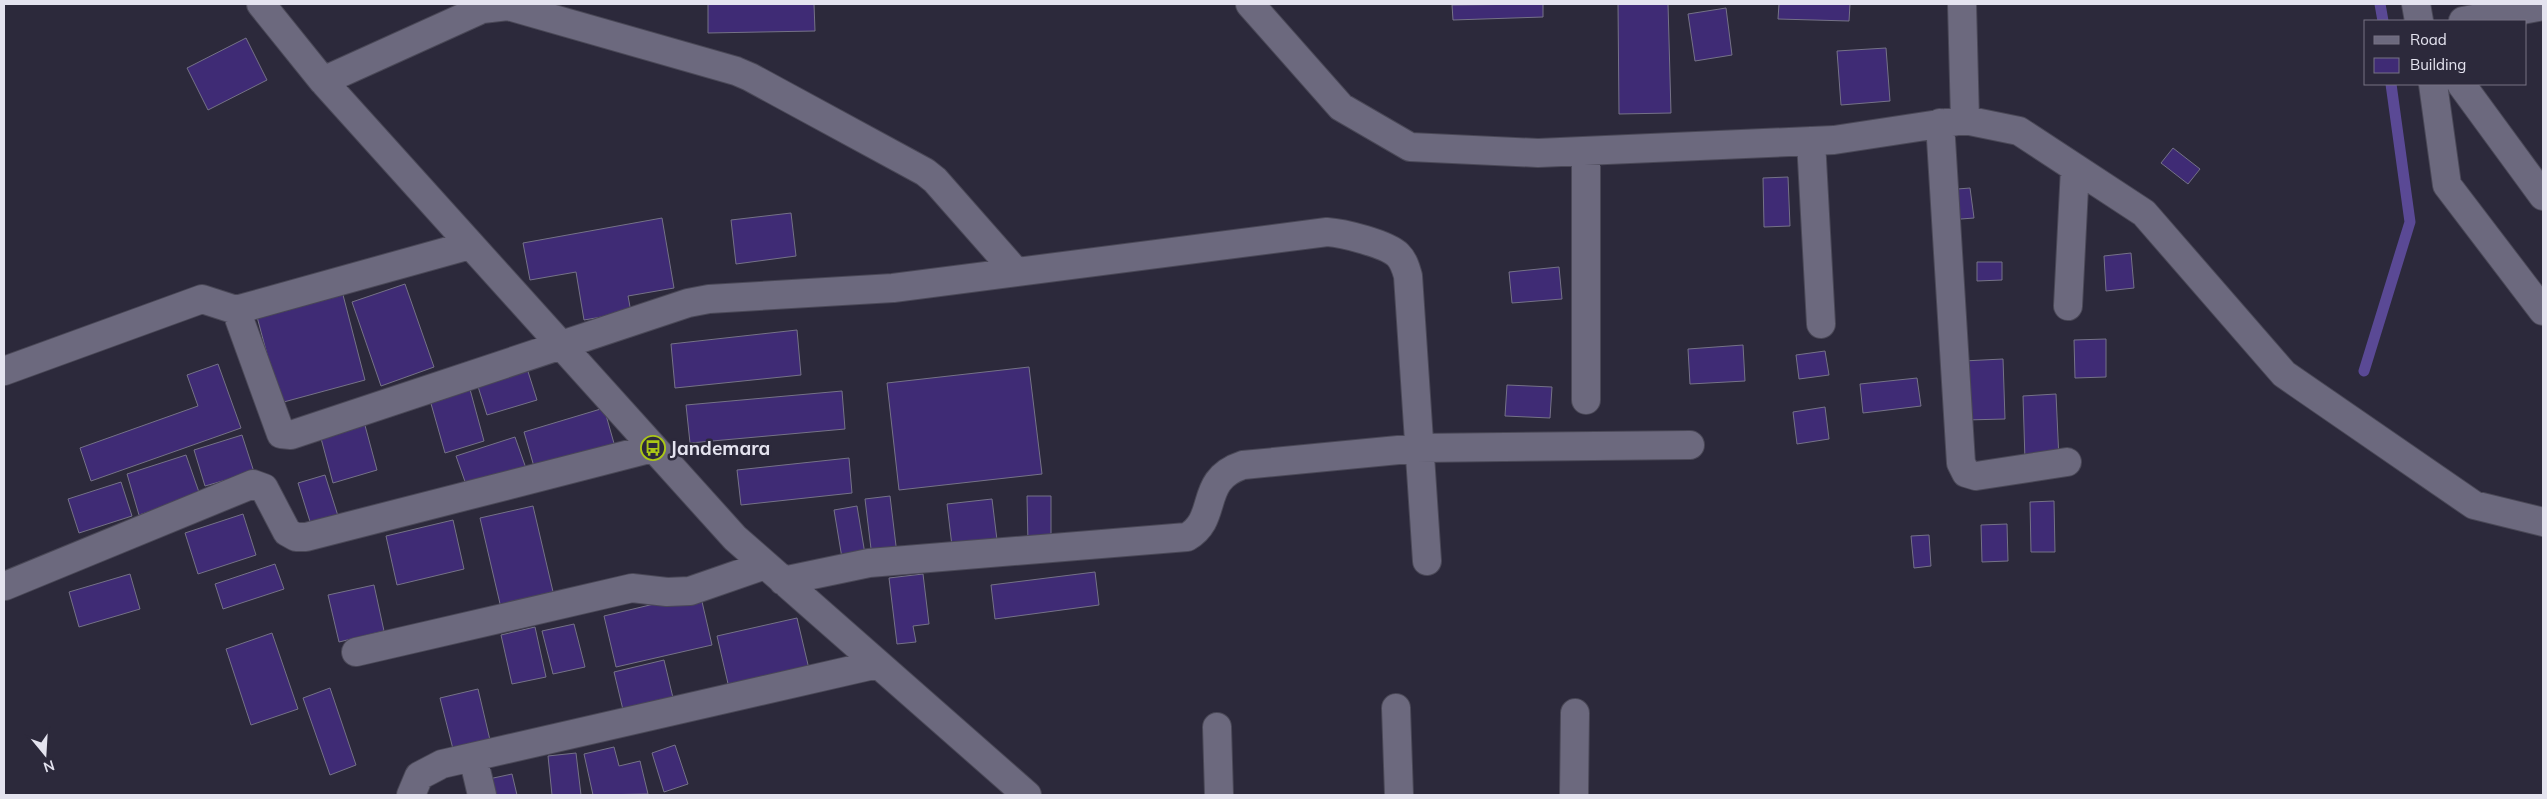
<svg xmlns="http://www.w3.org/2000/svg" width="2547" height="799" font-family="Mulish,sans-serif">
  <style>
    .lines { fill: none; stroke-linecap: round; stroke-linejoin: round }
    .stream { stroke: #5a4995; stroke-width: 11 }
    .building { fill: #3f2b75; stroke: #757287 }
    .minor-casing { stroke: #4a4857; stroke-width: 30 }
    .minor { stroke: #6c697e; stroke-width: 28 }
    .labels { text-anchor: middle; stroke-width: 5; stroke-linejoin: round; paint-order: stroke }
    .poi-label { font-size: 19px; font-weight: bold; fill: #e4e3ef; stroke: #2c293b; text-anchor: start }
  </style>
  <rect width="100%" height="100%" fill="#2c293b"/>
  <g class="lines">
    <path class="stream" d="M 2380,4 L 2383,21
      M 2364,371 L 2410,222 L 2391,84"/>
  </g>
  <path class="building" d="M 708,4 L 814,4 L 815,31 L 708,33 Z
    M 1543,4 L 1543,17 L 1453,20 L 1452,5 Z
    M 1618,4 L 1668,4 L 1671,113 L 1619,114 Z
    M 1779,4 L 1850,4 L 1849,21 L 1778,19 Z
    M 1726,8 L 1732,55 L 1695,61 L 1688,14 Z
    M 246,38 L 267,80 L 208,110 L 187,68 Z
    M 1886,48 L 1890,101 L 1841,105 L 1837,51 Z
    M 2173,148 L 2200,169 L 2188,184 L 2161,163 Z
    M 1788,177 L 1790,226 L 1764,227 L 1763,178 Z
    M 1970,188 L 1974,218 L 1948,220 L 1945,190 Z
    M 791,213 L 796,256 L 736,264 L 731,220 Z
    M 662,218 L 674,288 L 628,296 L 631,312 L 584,320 L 576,272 L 530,280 L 523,243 Z
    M 2131,253 L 2134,288 L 2106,291 L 2104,256 Z
    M 1977,262 L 2002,262 L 2002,280 L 1977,281 Z
    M 1559,267 L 1562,299 L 1512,303 L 1509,272 Z
    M 405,284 L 434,367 L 381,386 L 352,302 Z
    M 342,291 L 365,380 L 280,403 L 256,313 Z
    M 797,330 L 801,375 L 675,388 L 671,344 Z
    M 2106,339 L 2106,377 L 2075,378 L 2074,340 Z
    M 1743,345 L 1745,381 L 1690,384 L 1688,349 Z
    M 1825,351 L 1829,375 L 1799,379 L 1796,355 Z
    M 2003,359 L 2005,419 L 1966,420 L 1963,361 Z
    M 525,362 L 537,400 L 487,415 L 475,377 Z
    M 218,364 L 241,428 L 91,481 L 80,448 L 198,406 L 187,375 Z
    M 1029,367 L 1042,474 L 899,490 L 887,383 Z
    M 1917,378 L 1921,406 L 1863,413 L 1860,384 Z
    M 468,382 L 484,441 L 445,453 L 428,393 Z
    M 1507,385 L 1552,387 L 1550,418 L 1505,416 Z
    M 842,391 L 845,429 L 690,443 L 686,405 Z
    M 2056,394 L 2059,460 L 2025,461 L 2023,396 Z
    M 1825,407 L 1829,439 L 1797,444 L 1793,412 Z
    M 604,408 L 617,454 L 537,477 L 524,432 Z
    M 363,418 L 377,470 L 333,483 L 319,431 Z
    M 242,435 L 254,472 L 205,486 L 194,450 Z
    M 515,437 L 528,474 L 469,493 L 456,456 Z
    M 186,455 L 200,495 L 139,515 L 127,474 Z
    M 849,458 L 852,493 L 741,505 L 737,470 Z
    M 325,475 L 339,519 L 312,528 L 298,483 Z
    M 121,482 L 132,516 L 79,533 L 68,499 Z
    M 890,496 L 897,554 L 872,557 L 865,499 Z
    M 1027,496 L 1051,496 L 1051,543 L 1028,543 Z
    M 992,499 L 997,540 L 952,546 L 947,504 Z
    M 2054,501 L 2055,552 L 2031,552 L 2030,502 Z
    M 533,506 L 554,596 L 501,608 L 480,518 Z
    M 857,506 L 866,560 L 843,564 L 834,510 Z
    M 243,514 L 256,555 L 198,574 L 185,533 Z
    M 453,520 L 464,569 L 397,585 L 386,536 Z
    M 2007,524 L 2008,561 L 1982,562 L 1981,525 Z
    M 1929,535 L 1931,566 L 1914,568 L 1911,536 Z
    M 275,564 L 284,589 L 223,609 L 215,584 Z
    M 1095,572 L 1099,605 L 995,619 L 991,585 Z
    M 130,574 L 140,609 L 79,627 L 69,592 Z
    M 923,574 L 929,624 L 913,626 L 916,642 L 897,644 L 889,578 Z
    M 374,585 L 384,631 L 339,642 L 328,595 Z
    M 700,593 L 712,645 L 616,667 L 604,616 Z
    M 797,618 L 809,669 L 729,688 L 717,636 Z
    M 574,624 L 585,667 L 553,674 L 542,631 Z
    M 535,627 L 546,677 L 512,684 L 501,635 Z
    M 272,633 L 298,709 L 251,725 L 226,649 Z
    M 664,660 L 674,702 L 624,714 L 614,672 Z
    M 330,688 L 356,765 L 330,775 L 303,698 Z
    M 478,689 L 490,740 L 453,749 L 440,698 Z
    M 675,745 L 688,784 L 664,792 L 652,753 Z
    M 614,747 L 619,766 L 640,761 L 648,794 L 593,795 L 584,754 Z
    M 576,753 L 581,795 L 552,795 L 548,756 Z
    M 512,774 L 517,795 L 487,795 L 484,780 Z"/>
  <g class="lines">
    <defs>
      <path id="minor" d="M 261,4 L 323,81 L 735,538 L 1027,795
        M 1250,4 L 1341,107 L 1410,147 L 1538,153 L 1834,140 L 1965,120 L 2019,131 L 2144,213 L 2284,374 L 2474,505 L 2543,522
        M 1962,4 L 1965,120
        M 2416,4 L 2419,21
        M 2463,21 L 2543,6
        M 323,81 L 482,9 L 508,6 L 736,71 L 750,77 L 925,172 L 935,180 L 1016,272
        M 2433,84 L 2447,185 L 2543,311
        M 2461,84 L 2543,196
        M 1940,123 L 1961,463 L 1966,473 L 1976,476 L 2067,462
        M 1811,141 L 1821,324
        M 1586,151 L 1586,400
        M 470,245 L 236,310 L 281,434 L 291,435 L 688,303 L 709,299 L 893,288 L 1327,232 C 1343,233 1387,244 1398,255 C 1404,261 1406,269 1408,276 L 1427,561
        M 2068,306 L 2075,168
        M 4,371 L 202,299 L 236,310
        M 783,581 L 869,563 L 1187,537 C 1220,518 1197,480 1243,465 L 1419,448 L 1690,445
        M 5,586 L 253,484 L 264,488 L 287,532 L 296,537 L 306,537 L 653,448
        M 356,652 L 632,588 L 667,592 L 690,591 L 765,565
        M 1396,708 L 1399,795
        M 1217,727 L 1219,795
        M 473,757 L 482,795
        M 411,795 L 419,776 L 442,764 L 878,664
        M 1574,795 L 1575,713"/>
    </defs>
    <use href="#minor" class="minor-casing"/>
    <use href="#minor" class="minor"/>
  </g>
  <defs>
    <symbol id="bus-ring" viewBox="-11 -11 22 22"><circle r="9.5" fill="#2c293b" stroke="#abc716" stroke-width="1.5"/><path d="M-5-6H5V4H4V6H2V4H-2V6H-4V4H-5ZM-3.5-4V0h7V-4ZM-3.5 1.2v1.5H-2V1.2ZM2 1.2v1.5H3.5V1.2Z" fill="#abc716"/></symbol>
  </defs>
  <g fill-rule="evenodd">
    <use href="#bus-ring" x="639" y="434" width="28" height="28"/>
  </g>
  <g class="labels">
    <g class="poi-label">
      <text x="670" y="455">Jandemara</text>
    </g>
  </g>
  <rect width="2547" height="799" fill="none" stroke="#e4e3ef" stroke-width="10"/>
  <rect x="2364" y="20" width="162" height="65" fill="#2c293b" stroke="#767383"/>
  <rect x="2374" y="36" width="25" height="8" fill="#6c697e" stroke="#767383"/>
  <text x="2410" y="45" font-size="15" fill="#e4e3ef">Road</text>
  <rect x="2374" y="58" width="25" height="15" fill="#3f2b75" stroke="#767383"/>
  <text x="2410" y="70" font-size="15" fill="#e4e3ef">Building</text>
  <g transform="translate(45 754) rotate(162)" stroke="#2c293b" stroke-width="4" paint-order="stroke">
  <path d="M0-4L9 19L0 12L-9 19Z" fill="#e4e3ef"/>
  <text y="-8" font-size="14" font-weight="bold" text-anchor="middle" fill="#e4e3ef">N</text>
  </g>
</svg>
